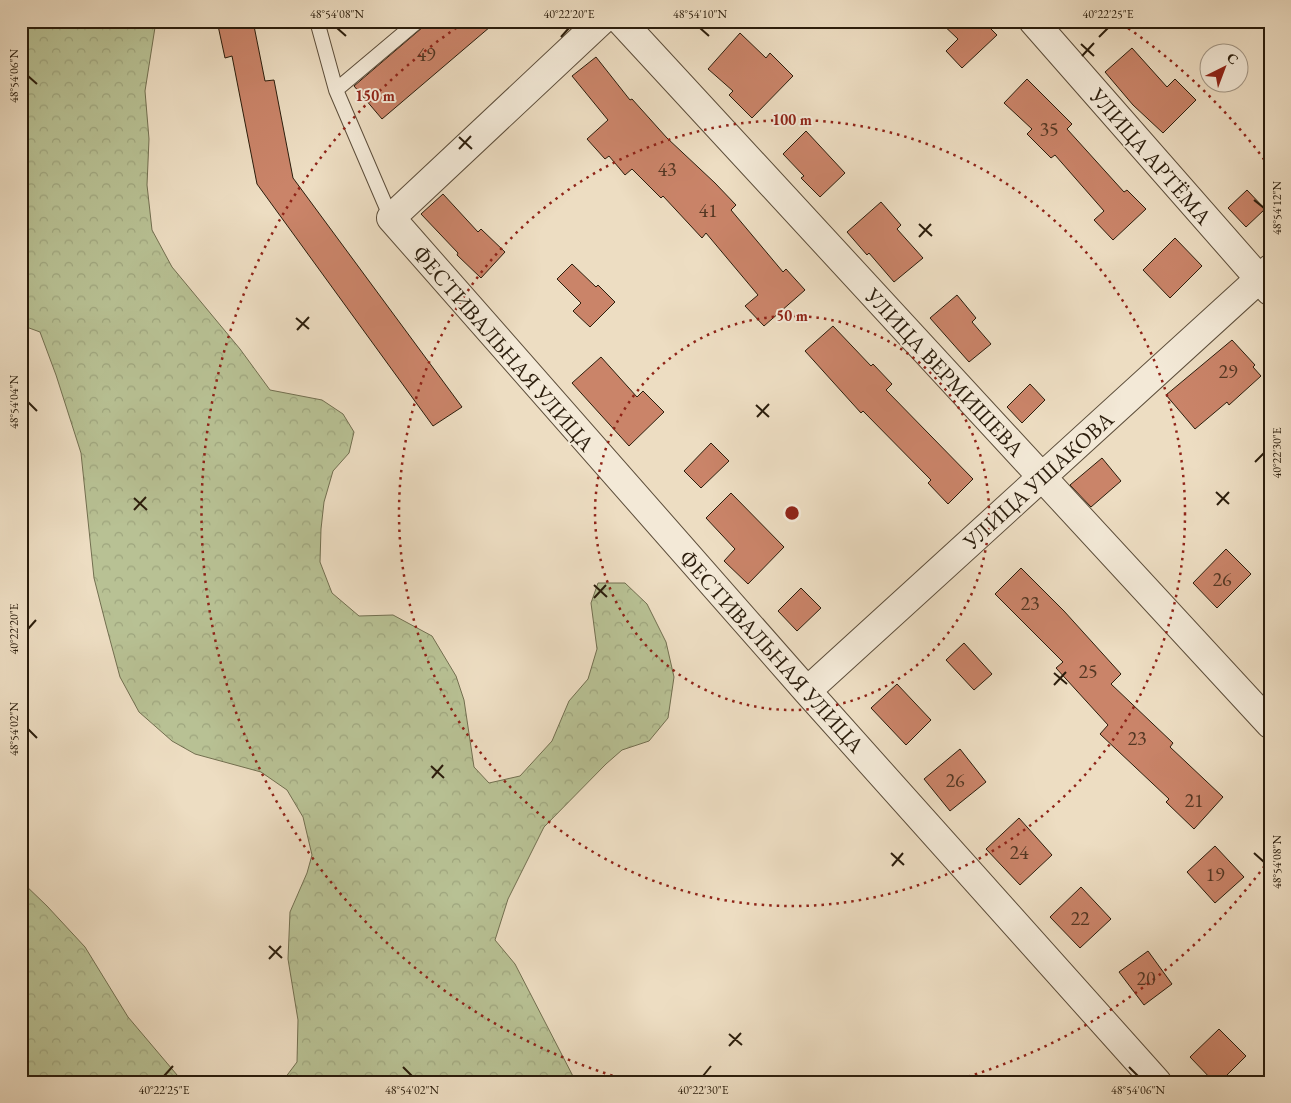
<svg xmlns="http://www.w3.org/2000/svg" width="1291" height="1103" font-family="'EB Garamond',serif">
  <style>
    .forest { fill: url(#forest-crowns); stroke: #726f50 }
    .building { fill: #ca8469; stroke: #2b1d0c }
    .lines { fill: none; stroke-linecap: round; stroke-linejoin: round }
    .service-casing { stroke: #5c4d3a; stroke-width: 16 }
    .minor-casing { stroke: #5c4d3a; stroke-width: 30 }
    .service { stroke: #f3e9d7; stroke-width: 14 }
    .minor { stroke: #f3e9d7; stroke-width: 28 }
    .ticks { fill: none; stroke: #2b1d0c; stroke-width: 2 }
    .ring { fill: none; stroke: #8f2418; stroke-width: 2.5; stroke-dasharray: 2.5 5 }
    .labels { text-anchor: middle; stroke-width: 4; stroke-linejoin: round; paint-order: stroke }
    .number-label { font-size: 20px; fill: #533723 }
    .street-label { font-size: 22px; fill: #2b1d0c; stroke: #f3e9d7 }
    .centre { fill: #8f2418; stroke: #f3e9d7; stroke-width: 2.5 }
    .ring-label { font-size: 15px; text-anchor: middle; font-weight: bold; fill: #8f2418; stroke: #f3e9d7; stroke-width: 4; stroke-linejoin: round; paint-order: stroke }
    .neatline { fill: none; stroke: #2b1d0c; stroke-width: 2 }
    .ticks-label { font-size: 12px; text-anchor: middle; fill: #2b1d0c }
  </style>
  <defs>
    <pattern id="forest-crowns" width="20" height="18" patternUnits="userSpaceOnUse" patternTransform="scale(1.25)"><rect width="20" height="18" fill="#b8c194"/><path d="M2 6a3 3 0 1 1 6 0M12 15a3 3 0 1 1 6 0" fill="none" stroke="#9ea57e"/></pattern>
  </defs>
  <rect width="100%" height="100%" fill="#edddc2"/>
  <filter id="stains"><feTurbulence type="fractalNoise" baseFrequency=".004" numOctaves="4"/><feColorMatrix values="0 0 0 0 .2 0 0 0 0 .09 0 0 0 0 .02 0 0 0 .5 -.17"/></filter>
  <radialGradient id="worn" r=".72"><stop offset=".6" stop-color="#630" stop-opacity="0"/><stop offset="1" stop-color="#630" stop-opacity=".3"/></radialGradient>
  <path class="forest" d="M 21,21 L 156,21 L 145,91 L 149,139 L 147,185 L 152,230 L 172,267 L 240,349 L 270,390 L 322,400 L 343,414 L 354,432 L 349,453 L 333,471 L 324,502 L 321,529 L 320,562 L 332,593 L 359,616 L 393,615 L 432,636 L 456,676 L 464,700 L 474,767 L 489,783 L 520,776 L 552,741 L 569,701 L 588,679 L 597,649 L 591,603 L 598,583 L 625,583 L 647,604 L 666,642 L 674,677 L 668,718 L 649,741 L 622,750 L 606,764 L 544,827 L 508,899 L 495,940 L 515,964 L 576,1082 L 282,1082 L 297,1062 L 298,1020 L 288,959 L 290,912 L 307,873 L 312,855 L 303,817 L 287,790 L 261,772 L 195,754 L 172,741 L 139,712 L 120,677 L 106,625 L 94,578 L 81,453 L 56,375 L 40,332 L 21,325 Z
    M 21,881 L 47,906 L 85,947 L 128,1017 L 183,1082 L 21,1082 Z"/>
  <path class="building" d="M 217,21 L 253,21 L 265,81 L 274,80 L 293,178 L 462,407 L 433,426 L 257,184 L 232,56 L 225,58 Z
    M 430,21 L 497,21 L 382,119 L 354,86 Z
    M 939,21 L 983,21 L 997,35 L 962,68 L 946,51 L 958,39 Z
    M 740,33 L 766,58 L 770,53 L 793,76 L 752,118 L 729,95 L 733,91 L 708,69 Z
    M 1132,48 L 1167,87 L 1175,79 L 1196,100 L 1163,133 L 1133,105 L 1105,72 Z
    M 596,57 L 630,100 L 632,99 L 667,138 L 715,183 L 736,205 L 731,210 L 783,272 L 786,269 L 805,290 L 764,326 L 745,306 L 758,295 L 706,233 L 702,238 L 663,196 L 661,198 L 632,169 L 625,175 L 609,156 L 605,159 L 587,139 L 608,120 L 572,76 Z
    M 1027,79 L 1072,124 L 1067,129 L 1124,192 L 1127,190 L 1146,209 L 1113,240 L 1094,220 L 1104,211 L 1055,155 L 1051,158 L 1027,134 L 1032,129 L 1004,103 Z
    M 806,131 L 845,173 L 820,197 L 801,178 L 804,176 L 783,154 Z
    M 1247,190 L 1265,209 L 1246,227 L 1228,208 Z
    M 443,194 L 478,232 L 481,229 L 505,252 L 481,278 L 457,255 L 458,253 L 421,214 Z
    M 881,202 L 901,225 L 897,229 L 923,258 L 894,282 L 869,253 L 867,255 L 847,232 Z
    M 1175,238 L 1202,266 L 1170,298 L 1143,270 Z
    M 572,264 L 596,287 L 598,285 L 615,302 L 590,327 L 573,311 L 581,303 L 557,279 Z
    M 957,295 L 976,318 L 972,322 L 991,344 L 969,362 L 930,318 Z
    M 833,326 L 871,366 L 873,364 L 892,384 L 886,390 L 973,479 L 948,504 L 928,483 L 931,480 L 863,411 L 861,413 L 805,351 Z
    M 1232,340 L 1255,365 L 1253,367 L 1261,376 L 1229,405 L 1227,402 L 1195,429 L 1166,395 Z
    M 601,357 L 637,397 L 643,391 L 664,412 L 629,446 L 572,383 Z
    M 1030,384 L 1045,400 L 1022,423 L 1007,407 Z
    M 711,443 L 729,461 L 701,488 L 684,471 Z
    M 1102,458 L 1121,481 L 1091,507 L 1070,485 Z
    M 731,493 L 784,547 L 748,584 L 724,561 L 735,549 L 706,518 Z
    M 1226,549 L 1251,574 L 1217,608 L 1193,583 Z
    M 1021,568 L 1064,611 L 1121,674 L 1111,684 L 1173,743 L 1170,747 L 1223,797 L 1194,829 L 1166,802 L 1169,799 L 1100,734 L 1108,725 L 1056,668 L 1063,662 L 995,594 Z
    M 801,588 L 821,608 L 797,631 L 778,611 Z
    M 964,643 L 992,674 L 974,690 L 946,660 Z
    M 897,684 L 931,720 L 906,745 L 871,708 Z
    M 960,749 L 986,782 L 950,811 L 924,779 Z
    M 1019,818 L 1052,855 L 1020,885 L 986,849 Z
    M 1215,846 L 1244,877 L 1215,903 L 1187,872 Z
    M 1081,887 L 1111,919 L 1080,948 L 1050,917 Z
    M 1148,951 L 1172,984 L 1144,1005 L 1119,972 Z
    M 1219,1029 L 1246,1056 L 1220,1082 L 1214,1082 L 1190,1057 Z"/>
  <g class="lines">
    <defs>
      <path id="service" d="M 317,21 L 336,90 L 391,218
        M 336,90 L 418,21"/>
      <path id="minor" d="M 601,21 L 391,218 L 807,691 L 1157,1082
        M 621,21 L 1270,724
        M 1033,21 L 1270,291
        M 807,691 L 1270,269"/>
    </defs>
    <use href="#service" class="service-casing"/>
    <use href="#minor" class="minor-casing"/>
    <use href="#service" class="service"/>
    <use href="#minor" class="minor"/>
  </g>
  <path class="ticks" d="M 337,28 L 346,36M 700,28 L 709,36M 561,37 L 569,28M 1099,37 L 1108,28M 1081,44 L 1094,56M 1082,56 L 1094,43M 28,76 L 37,84M 459,137 L 472,149M 459,149 L 471,136M 1254,200 L 1264,208M 919,224 L 932,236M 919,237 L 931,224M 296,318 L 309,329M 297,330 L 309,317M 28,402 L 37,411M 756,405 L 769,417M 757,417 L 769,404M 1255,462 L 1264,453M 1216,492 L 1229,504M 134,498 L 147,510M 1217,505 L 1229,492M 134,510 L 146,497M 594,585 L 607,597M 594,598 L 606,585M 28,629 L 36,620M 1054,673 L 1067,684M 1054,685 L 1066,672M 28,729 L 37,738M 431,766 L 444,778M 432,778 L 443,765M 891,853 L 904,865M 1254,853 L 1264,862M 892,866 L 903,853M 269,946 L 282,958M 269,959 L 281,946M 729,1034 L 742,1045M 729,1046 L 741,1033M 403,1067 L 412,1076M 1129,1067 L 1138,1076M 164,1076 L 173,1066M 703,1076 L 711,1066"/>
  <g class="ring">
    <circle cx="792" cy="513" r="197"/>
    <circle cx="792" cy="513" r="393"/>
    <path d="M1269 860A590 590 0 0 1 950 1082M634 1082A590 590 0 0 1 462 24M1122 24A590 590 0 0 1 1269 166"/>
  </g>
  <g class="labels">
    <g class="number-label">
      <text x="426" y="61">49</text>
      <text x="1049" y="136">35</text>
      <text x="667" y="176">43</text>
      <text x="708" y="217">41</text>
      <text x="1228" y="378">29</text>
      <text x="1222" y="586">26</text>
      <text x="1030" y="610">23</text>
      <text x="1088" y="678">25</text>
      <text x="1137" y="745">23</text>
      <text x="955" y="787">26</text>
      <text x="1194" y="807">21</text>
      <text x="1019" y="859">24</text>
      <text x="1215" y="881">19</text>
      <text x="1080" y="925">22</text>
      <text x="1146" y="985">20</text>
    </g>
    <g class="street-label">
      <text transform="translate(1151 156) rotate(49)" y="8">УЛИЦА АРТЁМА</text>
      <text transform="translate(504 348) rotate(49)" y="8">ФЕСТИВАЛЬНАЯ УЛИЦА</text>
      <text transform="translate(945 372) rotate(47)" y="8">УЛИЦА ВЕРМИШЕВА</text>
      <text transform="translate(1038 480) rotate(-42)" y="8">УЛИЦА УШАКОВА</text>
      <text transform="translate(772 651) rotate(48)" y="8">ФЕСТИВАЛЬНАЯ УЛИЦА</text>
    </g>
  </g>
  <circle cx="792" cy="513" r="8" class="centre"/>
  <g class="ring-label">
    <text x="375" y="101">150 m</text>
    <text x="792" y="125">100 m</text>
    <text x="792" y="321">50 m</text>
  </g>
  <rect width="1291" height="1103" fill="none" stroke="#edddc2" stroke-width="55"/>
  <g transform="translate(1224 68) rotate(42)"><circle r="24" fill="#f3e9d7" stroke="#a39786"/>
  <path d="M0-4L9 19L0 12L-9 19Z" fill="#8f2418"/>
  <text y="-8" font-size="14" font-weight="bold" text-anchor="middle" fill="#2b1d0c">С</text>
  </g>
  <rect x="28" y="28" width="1236" height="1048" class="neatline"/>
  <g class="ticks-label">
    <text x="337" y="18">48°54'08"N</text>
    <text x="569" y="18">40°22'20"E</text>
    <text x="700" y="18">48°54'10"N</text>
    <text x="1108" y="18">40°22'25"E</text>
    <text transform="translate(14 76) rotate(-90)" y="4">48°54'06"N</text>
    <text transform="translate(1277 208) rotate(-90)" y="4">48°54'12"N</text>
    <text transform="translate(14 402) rotate(-90)" y="4">48°54'04"N</text>
    <text transform="translate(1277 453) rotate(-90)" y="4">40°22'30"E</text>
    <text transform="translate(14 629) rotate(-90)" y="4">40°22'20"E</text>
    <text transform="translate(14 729) rotate(-90)" y="4">48°54'02"N</text>
    <text transform="translate(1277 862) rotate(-90)" y="4">48°54'08"N</text>
    <text x="164" y="1094">40°22'25"E</text>
    <text x="412" y="1094">48°54'02"N</text>
    <text x="703" y="1094">40°22'30"E</text>
    <text x="1138" y="1094">48°54'06"N</text>
  </g>
  <rect width="100%" height="100%" filter="url(#stains)"/>
  <rect width="100%" height="100%" fill="url(#worn)"/>
</svg>
